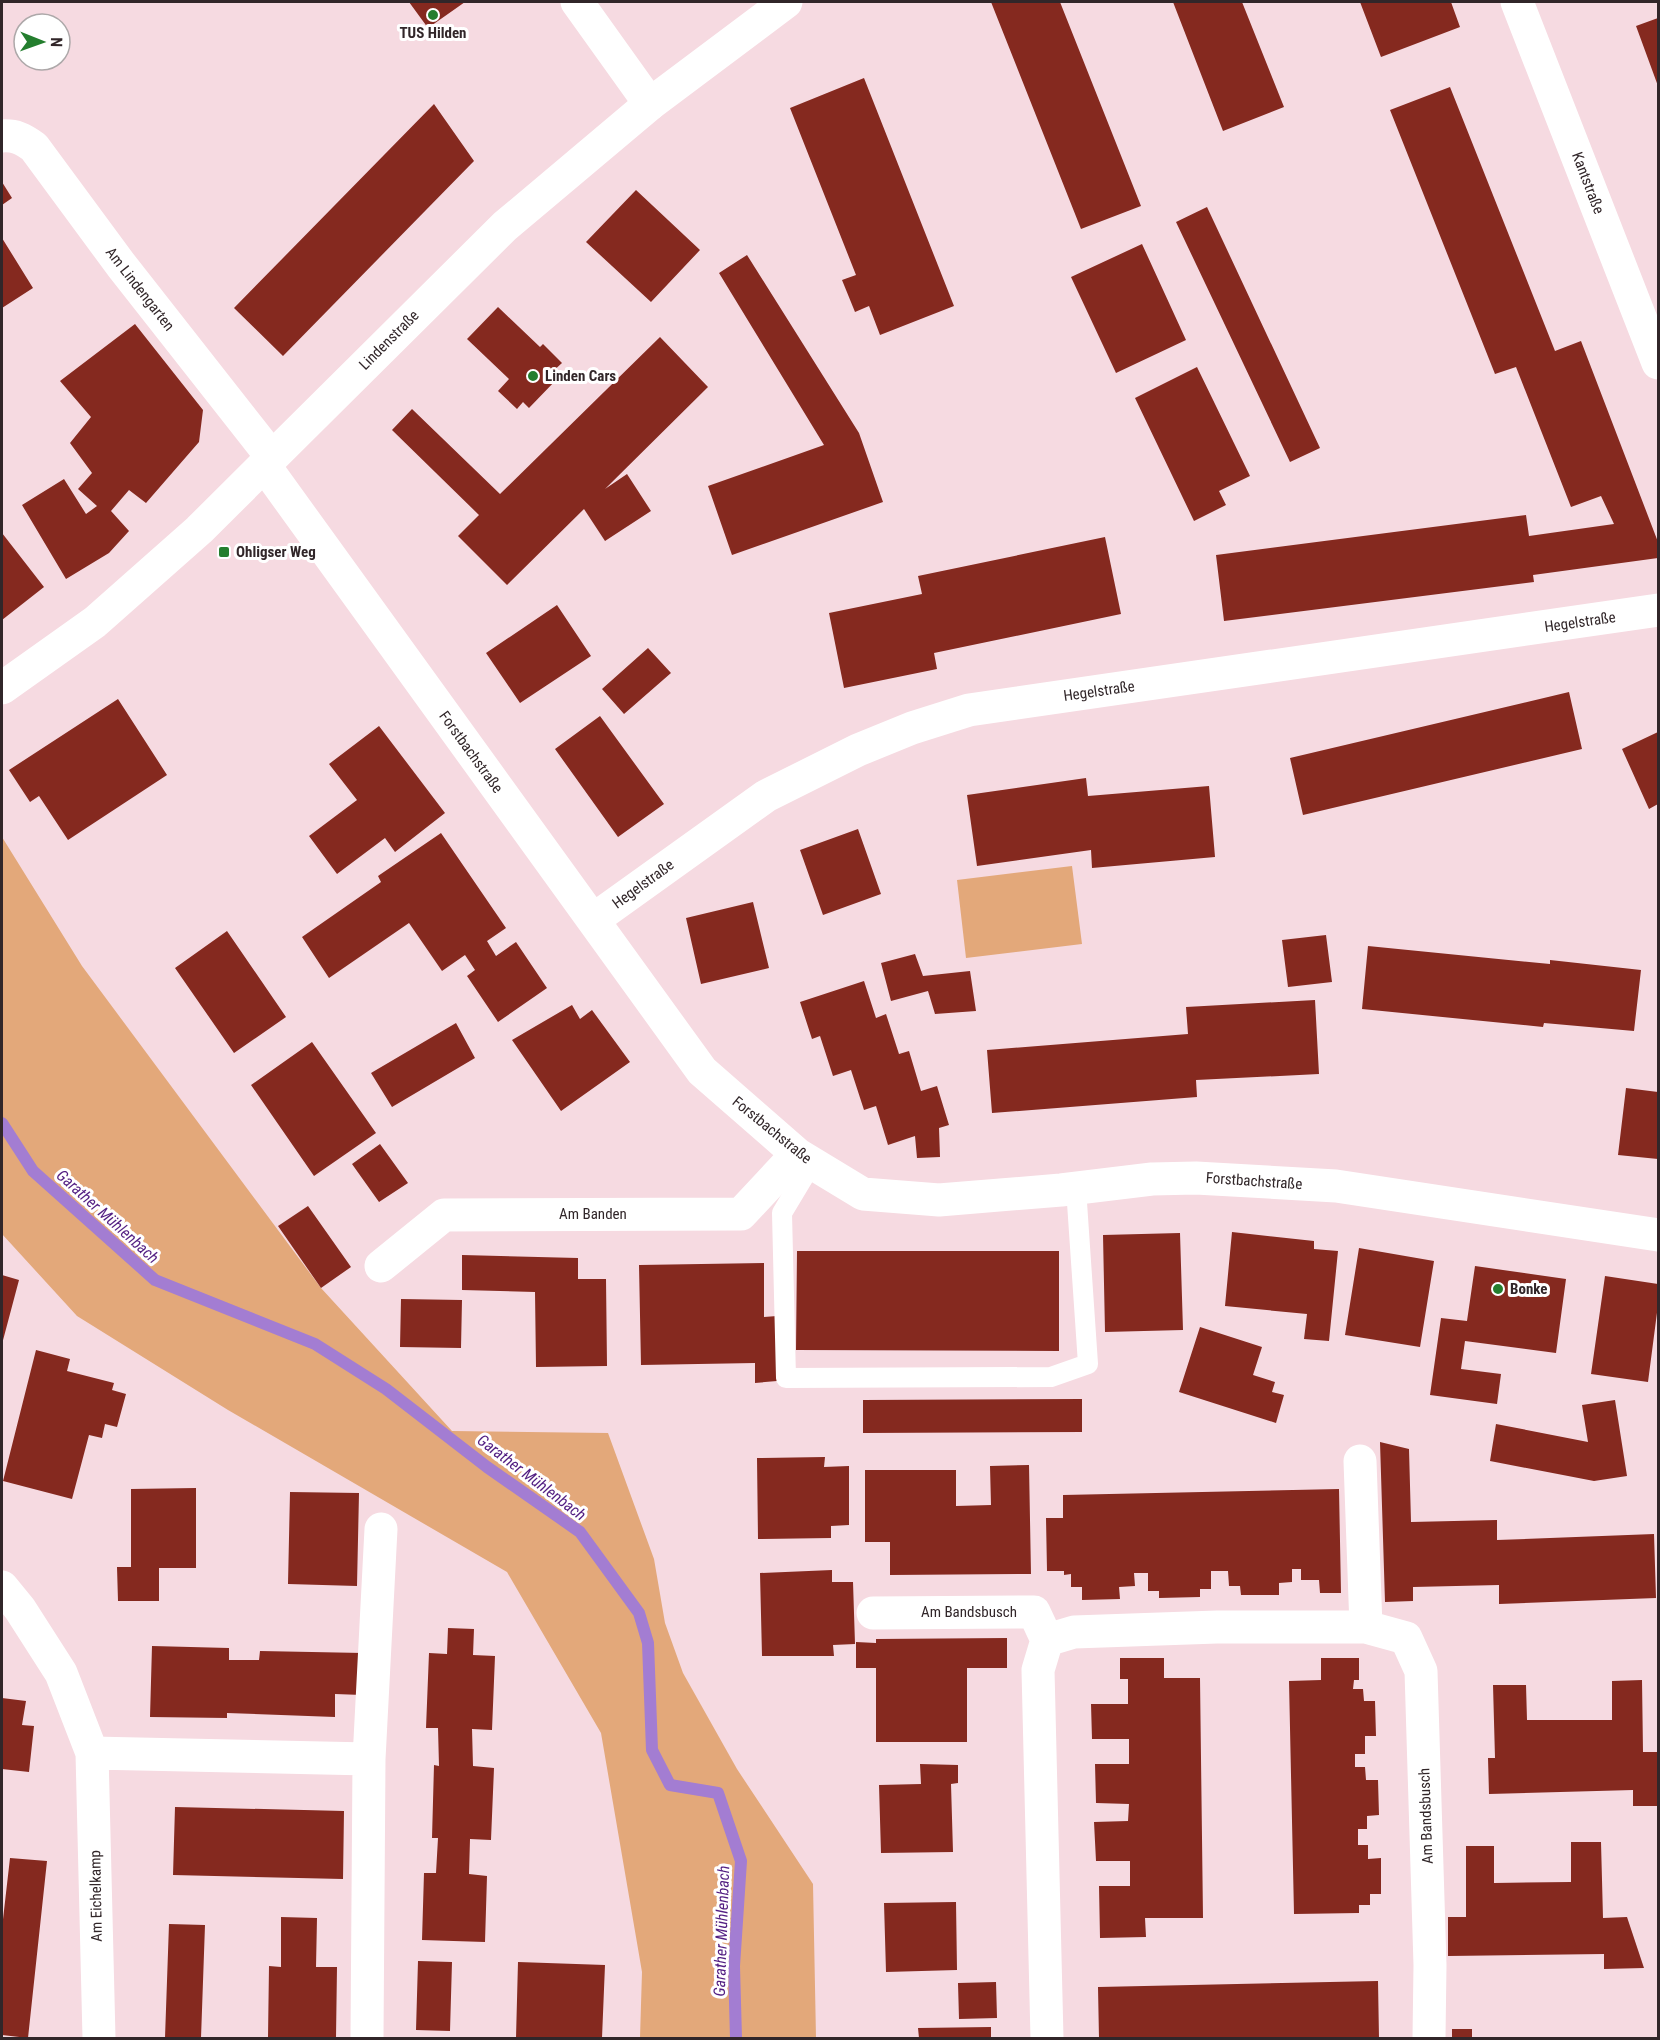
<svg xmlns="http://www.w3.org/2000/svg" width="1660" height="2040" font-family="'Roboto Condensed',sans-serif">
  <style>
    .green { fill: #e3a87a }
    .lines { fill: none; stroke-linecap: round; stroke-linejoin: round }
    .stream { stroke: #a37dd2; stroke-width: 12 }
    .building { fill: #85291f }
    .service { stroke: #fff; stroke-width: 20 }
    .minor { stroke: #fff; stroke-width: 33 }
    .tertiary { stroke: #fff; stroke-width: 33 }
    .poi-dot { fill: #247e2e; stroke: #fff; stroke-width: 2 }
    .labels { text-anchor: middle; stroke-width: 6; stroke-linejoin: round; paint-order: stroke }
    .poi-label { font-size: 15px; font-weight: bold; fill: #312629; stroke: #fff; text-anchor: start }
    .street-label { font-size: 15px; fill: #312629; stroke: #fff }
    .water-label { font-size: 16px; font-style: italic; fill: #521e82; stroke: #fff }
  </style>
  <rect width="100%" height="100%" fill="#f6dae1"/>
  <path class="green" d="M 2,837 L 82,966 L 321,1288 L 452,1431 L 608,1433 L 654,1559 L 665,1623 L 683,1673 L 737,1769 L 813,1884 L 816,2038 L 640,2038 L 642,1972 L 601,1733 L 507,1572 L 228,1410 L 77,1316 L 2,1234 Z
    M 1072,866 L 1082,944 L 966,958 L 957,880 Z"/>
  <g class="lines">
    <path class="stream" d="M 2,1123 L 33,1171 L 155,1280 L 315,1344 L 386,1389 L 487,1467 L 580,1532 L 639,1613 L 648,1643 L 652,1750 L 670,1785 L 718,1793 L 741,1861 L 734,1966 L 736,2038"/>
  </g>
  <path class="building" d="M 409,2 L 465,2 L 428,28 Z
    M 991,2 L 1060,2 L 1141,206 L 1081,229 Z
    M 1173,2 L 1242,2 L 1284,107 L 1223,131 Z
    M 1360,2 L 1451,2 L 1460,27 L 1381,57 Z
    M 1658,18 L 1658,86 L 1636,26 Z
    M 864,78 L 954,306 L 880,335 L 869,306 L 855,312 L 842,280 L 856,275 L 790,108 Z
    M 1450,87 L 1555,351 L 1581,341 L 1658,542 L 1658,558 L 1533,575 L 1534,582 L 1224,621 L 1216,555 L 1526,515 L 1529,536 L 1614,524 L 1601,496 L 1571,507 L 1516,367 L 1495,374 L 1390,110 Z
    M 434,104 L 474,161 L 283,356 L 234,308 Z
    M 2,182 L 12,198 L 2,205 Z
    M 636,190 L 700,250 L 651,302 L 586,242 Z
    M 1207,207 L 1320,448 L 1290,462 L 1176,222 Z
    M 2,238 L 33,288 L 2,308 Z
    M 1142,244 L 1186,340 L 1116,373 L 1071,277 Z
    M 747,255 L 859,433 L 883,502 L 732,555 L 708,486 L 824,445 L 719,273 Z
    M 498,307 L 540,347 L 543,344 L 562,363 L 551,373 L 557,379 L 529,408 L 523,402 L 517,409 L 498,391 L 509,379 L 467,339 Z
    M 135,324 L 203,410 L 199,442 L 146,503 L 129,490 L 111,511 L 129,531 L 109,553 L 66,579 L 22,505 L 64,479 L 86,514 L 97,506 L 78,489 L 92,473 L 70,443 L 91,417 L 60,381 Z
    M 660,337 L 708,387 L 605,489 L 627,474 L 651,511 L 605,541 L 584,509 L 507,585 L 458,536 L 479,515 L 392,430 L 412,409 L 500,494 Z
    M 1197,367 L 1250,476 L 1219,491 L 1226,505 L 1194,521 L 1135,398 Z
    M 2,533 L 44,587 L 2,620 Z
    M 1105,537 L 1121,614 L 934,653 L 937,669 L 844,688 L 829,613 L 922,594 L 918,576 Z
    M 557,605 L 591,656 L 520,703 L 486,653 Z
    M 648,648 L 671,673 L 624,714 L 602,689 Z
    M 1569,692 L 1582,749 L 1303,815 L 1290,758 Z
    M 118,699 L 167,775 L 68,840 L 39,796 L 30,802 L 9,770 Z
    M 600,716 L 664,804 L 618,837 L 555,749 Z
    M 379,726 L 445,813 L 395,852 L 385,838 L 337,874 L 309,836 L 357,800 L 329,764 Z
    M 1658,732 L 1658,804 L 1649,809 L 1622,749 Z
    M 1086,778 L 1088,796 L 1209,786 L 1215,857 L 1092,868 L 1091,850 L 977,866 L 967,795 Z
    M 858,829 L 881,894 L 823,915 L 800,850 Z
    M 441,833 L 506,928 L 487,941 L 496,956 L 516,942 L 547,988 L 498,1022 L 467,976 L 475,970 L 465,955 L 442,971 L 409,923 L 329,978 L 302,937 L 381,882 L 378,876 Z
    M 753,902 L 769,968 L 701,984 L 686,918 Z
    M 227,931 L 286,1017 L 234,1053 L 175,968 Z
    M 1326,935 L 1332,982 L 1288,987 L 1282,940 Z
    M 1368,946 L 1550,964 L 1550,960 L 1641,970 L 1634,1031 L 1544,1023 L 1543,1027 L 1362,1009 Z
    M 915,954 L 923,976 L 970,971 L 976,1011 L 935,1014 L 928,991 L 891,1001 L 881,963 Z
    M 864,981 L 876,1018 L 886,1014 L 899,1054 L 909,1051 L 921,1091 L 937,1086 L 949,1125 L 939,1128 L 940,1157 L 917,1158 L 915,1136 L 888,1145 L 876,1106 L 864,1110 L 851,1070 L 833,1076 L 820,1036 L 812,1039 L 800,1002 Z
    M 1315,1000 L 1319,1074 L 1196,1080 L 1197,1097 L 992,1113 L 987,1050 L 1188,1034 L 1186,1007 Z
    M 572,1005 L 580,1019 L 592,1010 L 630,1062 L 561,1111 L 512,1040 Z
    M 456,1023 L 475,1058 L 392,1107 L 371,1073 Z
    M 312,1042 L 376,1133 L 314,1176 L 251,1085 Z
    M 1626,1088 L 1658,1092 L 1658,1159 L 1618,1155 Z
    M 380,1144 L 408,1183 L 379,1202 L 352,1164 Z
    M 308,1206 L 351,1267 L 321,1288 L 278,1226 Z
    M 1232,1232 L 1314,1241 L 1314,1249 L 1338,1251 L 1329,1341 L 1304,1339 L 1307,1314 L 1225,1306 Z
    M 1180,1233 L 1183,1330 L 1105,1332 L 1103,1235 Z
    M 1359,1248 L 1434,1261 L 1420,1347 L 1345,1335 Z
    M 797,1251 L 1059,1251 L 1059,1351 L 796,1350 Z
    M 462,1255 L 578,1258 L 578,1279 L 606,1279 L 607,1366 L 536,1367 L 535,1292 L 462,1290 Z
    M 764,1263 L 764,1317 L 777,1316 L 777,1381 L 755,1383 L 755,1363 L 641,1365 L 639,1265 Z
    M 1475,1266 L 1566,1279 L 1556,1353 L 1465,1341 L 1461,1369 L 1501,1374 L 1497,1404 L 1430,1395 L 1441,1318 L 1467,1321 Z
    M 2,1275 L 19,1280 L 2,1344 Z
    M 1605,1276 L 1658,1284 L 1658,1305 L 1648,1382 L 1591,1374 Z
    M 401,1299 L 462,1300 L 461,1348 L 400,1347 Z
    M 1200,1327 L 1262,1347 L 1253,1375 L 1275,1382 L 1272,1392 L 1284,1395 L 1276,1423 L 1179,1392 Z
    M 36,1350 L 70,1359 L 67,1371 L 114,1383 L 112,1390 L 126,1394 L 117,1427 L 105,1424 L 102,1438 L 89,1435 L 72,1499 L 3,1481 Z
    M 1082,1399 L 1082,1432 L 863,1433 L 863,1400 Z
    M 1615,1400 L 1627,1476 L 1594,1481 L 1490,1461 L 1496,1424 L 1588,1442 L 1582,1405 Z
    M 1380,1442 L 1409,1449 L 1411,1522 L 1497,1520 L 1497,1540 L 1654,1534 L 1656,1598 L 1499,1604 L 1499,1585 L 1413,1587 L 1413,1601 L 1385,1602 Z
    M 825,1457 L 824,1467 L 849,1466 L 849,1525 L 831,1526 L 831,1538 L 758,1539 L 757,1458 Z
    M 1029,1465 L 1031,1574 L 890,1575 L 890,1542 L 865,1542 L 865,1470 L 956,1470 L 956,1506 L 991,1505 L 990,1466 Z
    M 196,1488 L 196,1568 L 159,1568 L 159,1601 L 118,1601 L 117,1567 L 131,1567 L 131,1489 Z
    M 1339,1489 L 1341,1593 L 1320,1593 L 1319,1580 L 1301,1580 L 1301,1569 L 1292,1569 L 1292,1582 L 1279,1583 L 1279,1595 L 1241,1595 L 1240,1586 L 1229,1586 L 1228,1571 L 1211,1571 L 1211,1589 L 1200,1589 L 1200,1597 L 1159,1598 L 1159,1591 L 1148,1591 L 1148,1573 L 1134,1573 L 1135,1586 L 1119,1587 L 1120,1599 L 1082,1600 L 1082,1587 L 1071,1587 L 1071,1574 L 1064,1575 L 1064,1571 L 1047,1571 L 1046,1518 L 1063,1518 L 1063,1495 Z
    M 290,1492 L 359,1493 L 357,1586 L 288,1584 Z
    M 832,1570 L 832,1582 L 853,1582 L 855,1644 L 833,1645 L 834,1656 L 762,1656 L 760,1573 Z
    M 448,1628 L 474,1629 L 473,1655 L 495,1656 L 492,1730 L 472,1729 L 473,1766 L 494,1768 L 491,1840 L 470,1839 L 469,1874 L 487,1876 L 485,1942 L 422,1940 L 424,1873 L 436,1873 L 438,1838 L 432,1838 L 434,1765 L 439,1766 L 438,1728 L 426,1728 L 429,1653 L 447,1654 Z
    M 1007,1638 L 1007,1668 L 967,1668 L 967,1742 L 876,1742 L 876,1668 L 856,1668 L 856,1642 L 876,1643 L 876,1639 Z
    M 152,1646 L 229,1648 L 229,1660 L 259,1660 L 260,1651 L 363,1653 L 362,1695 L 335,1694 L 335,1717 L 227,1713 L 227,1718 L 150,1717 Z
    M 1120,1658 L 1164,1658 L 1164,1678 L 1200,1678 L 1203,1918 L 1145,1918 L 1146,1937 L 1100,1938 L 1099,1886 L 1130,1886 L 1130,1861 L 1096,1861 L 1094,1822 L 1128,1821 L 1129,1804 L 1096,1803 L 1095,1764 L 1129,1764 L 1129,1739 L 1092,1739 L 1091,1704 L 1128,1704 L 1128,1679 L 1120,1679 Z
    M 1321,1658 L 1359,1658 L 1359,1680 L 1354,1680 L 1353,1689 L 1363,1689 L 1364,1701 L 1375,1701 L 1376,1736 L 1365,1736 L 1365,1754 L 1355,1754 L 1355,1767 L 1365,1767 L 1366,1780 L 1378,1780 L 1379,1815 L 1367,1816 L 1367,1829 L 1358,1829 L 1358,1845 L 1368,1845 L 1368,1859 L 1381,1858 L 1381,1894 L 1370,1894 L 1370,1905 L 1359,1905 L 1359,1913 L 1294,1914 L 1289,1681 L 1321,1680 Z
    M 1642,1680 L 1643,1752 L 1658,1752 L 1658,1806 L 1633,1806 L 1633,1790 L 1489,1794 L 1488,1758 L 1495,1758 L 1493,1685 L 1526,1685 L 1527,1720 L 1612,1720 L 1612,1681 Z
    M 2,1698 L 26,1701 L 22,1725 L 34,1726 L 29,1772 L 2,1769 Z
    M 920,1764 L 958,1765 L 958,1783 L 951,1784 L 953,1852 L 881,1853 L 879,1785 L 921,1784 Z
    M 175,1807 L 344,1811 L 343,1879 L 173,1875 Z
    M 1571,1842 L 1601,1842 L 1603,1918 L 1627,1917 L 1644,1968 L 1604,1969 L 1604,1954 L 1448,1956 L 1448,1917 L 1466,1917 L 1466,1846 L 1494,1846 L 1494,1883 L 1571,1882 Z
    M 10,1858 L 47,1861 L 28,2038 L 2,2035 L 2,1928 Z
    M 956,1902 L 957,1970 L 886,1972 L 884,1903 Z
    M 281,1917 L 317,1918 L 316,1967 L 337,1967 L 336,2038 L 268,2038 L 269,1966 L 281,1967 Z
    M 169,1924 L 205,1925 L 201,2038 L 165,2038 Z
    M 418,1961 L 452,1962 L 450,2031 L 416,2030 Z
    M 518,1962 L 605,1965 L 602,2038 L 516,2038 Z
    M 1378,1981 L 1379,2038 L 1099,2038 L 1098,1987 Z
    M 996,1982 L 997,2018 L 959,2019 L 958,1983 Z
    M 991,2027 L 991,2038 L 919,2038 L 918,2028 Z
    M 1452,2029 L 1472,2029 L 1472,2038 L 1452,2038 Z"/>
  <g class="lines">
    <path class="service" d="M 812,1163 L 782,1213 L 786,1378 L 1051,1377 L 1088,1364 L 1076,1188"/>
    <path class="minor" d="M 577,2 L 650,104
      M 1517,2 L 1658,363
      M 2,136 C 15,135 23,139 34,147 L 121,265 L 271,456
      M 264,465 L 702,1071 L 797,1154 L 863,1194 L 939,1200 L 1061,1190 L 1152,1179 L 1196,1178 L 1336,1186 L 1658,1235
      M 593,920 L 766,796 L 858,750 L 912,728 L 969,710 L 1658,610
      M 381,1266 L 444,1215 L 741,1214 L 797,1154
      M 1360,1461 L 1366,1627
      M 2,1587 L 20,1609 L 61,1673 L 92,1753 L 99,2038
      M 873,1613 L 1034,1612 L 1047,1640
      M 92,1753 L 369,1759
      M 367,2038 L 369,1759 L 381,1529
      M 1047,2038 L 1038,1670 L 1047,1640 L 1074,1632 L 1217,1627 L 1366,1627 L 1406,1638 L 1421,1671 L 1430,1965 L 1429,2038"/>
    <path class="tertiary" d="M 2,688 L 95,622 L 199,530 L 505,226 L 650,104 L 786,2"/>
  </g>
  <g class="poi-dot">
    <circle cx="433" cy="15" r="6"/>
    <circle cx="533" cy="376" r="6"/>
    <rect x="218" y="546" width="12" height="12" rx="3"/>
    <circle cx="1498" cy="1289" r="6"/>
  </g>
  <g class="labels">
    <g class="poi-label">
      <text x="433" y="38" text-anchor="middle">TUS Hilden</text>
      <text x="545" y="381">Linden Cars</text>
      <text x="236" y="557">Ohligser Weg</text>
      <text x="1510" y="1294">Bonke</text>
    </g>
    <g class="street-label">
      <text transform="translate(1588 183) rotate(69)" y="5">Kantstraße</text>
      <text transform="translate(140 289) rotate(52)" y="5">Am Lindengarten</text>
      <text transform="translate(389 340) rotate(-45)" y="5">Lindenstraße</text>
      <text transform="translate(1580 622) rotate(-8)" y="5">Hegelstraße</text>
      <text transform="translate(1099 691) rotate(-8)" y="5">Hegelstraße</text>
      <text transform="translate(471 752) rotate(54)" y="5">Forstbachstraße</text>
      <text transform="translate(643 884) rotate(-36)" y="5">Hegelstraße</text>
      <text transform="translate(772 1130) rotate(39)" y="5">Forstbachstraße</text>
      <text transform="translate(1254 1181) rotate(4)" y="5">Forstbachstraße</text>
      <text x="593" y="1219">Am Banden</text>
      <text x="969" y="1617">Am Bandsbusch</text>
      <text transform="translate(1426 1816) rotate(-92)" y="5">Am Bandsbusch</text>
      <text transform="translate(96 1896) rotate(-91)" y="5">Am Eichelkamp</text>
    </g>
    <g class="water-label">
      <text transform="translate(108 1216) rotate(42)" y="6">Garather Mühlenbach</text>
      <text transform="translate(532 1477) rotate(37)" y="6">Garather Mühlenbach</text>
      <text transform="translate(721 1931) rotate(-88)" y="6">Garather Mühlenbach</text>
    </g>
  </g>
  <rect width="1660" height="2040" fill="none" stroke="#312629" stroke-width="6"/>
  <g transform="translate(42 42) rotate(91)"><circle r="28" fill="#ffffff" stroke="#ada8a9" stroke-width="1.5"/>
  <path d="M0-4.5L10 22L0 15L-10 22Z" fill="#247e2e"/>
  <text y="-9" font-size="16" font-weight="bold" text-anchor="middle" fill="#312629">N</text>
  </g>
</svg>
